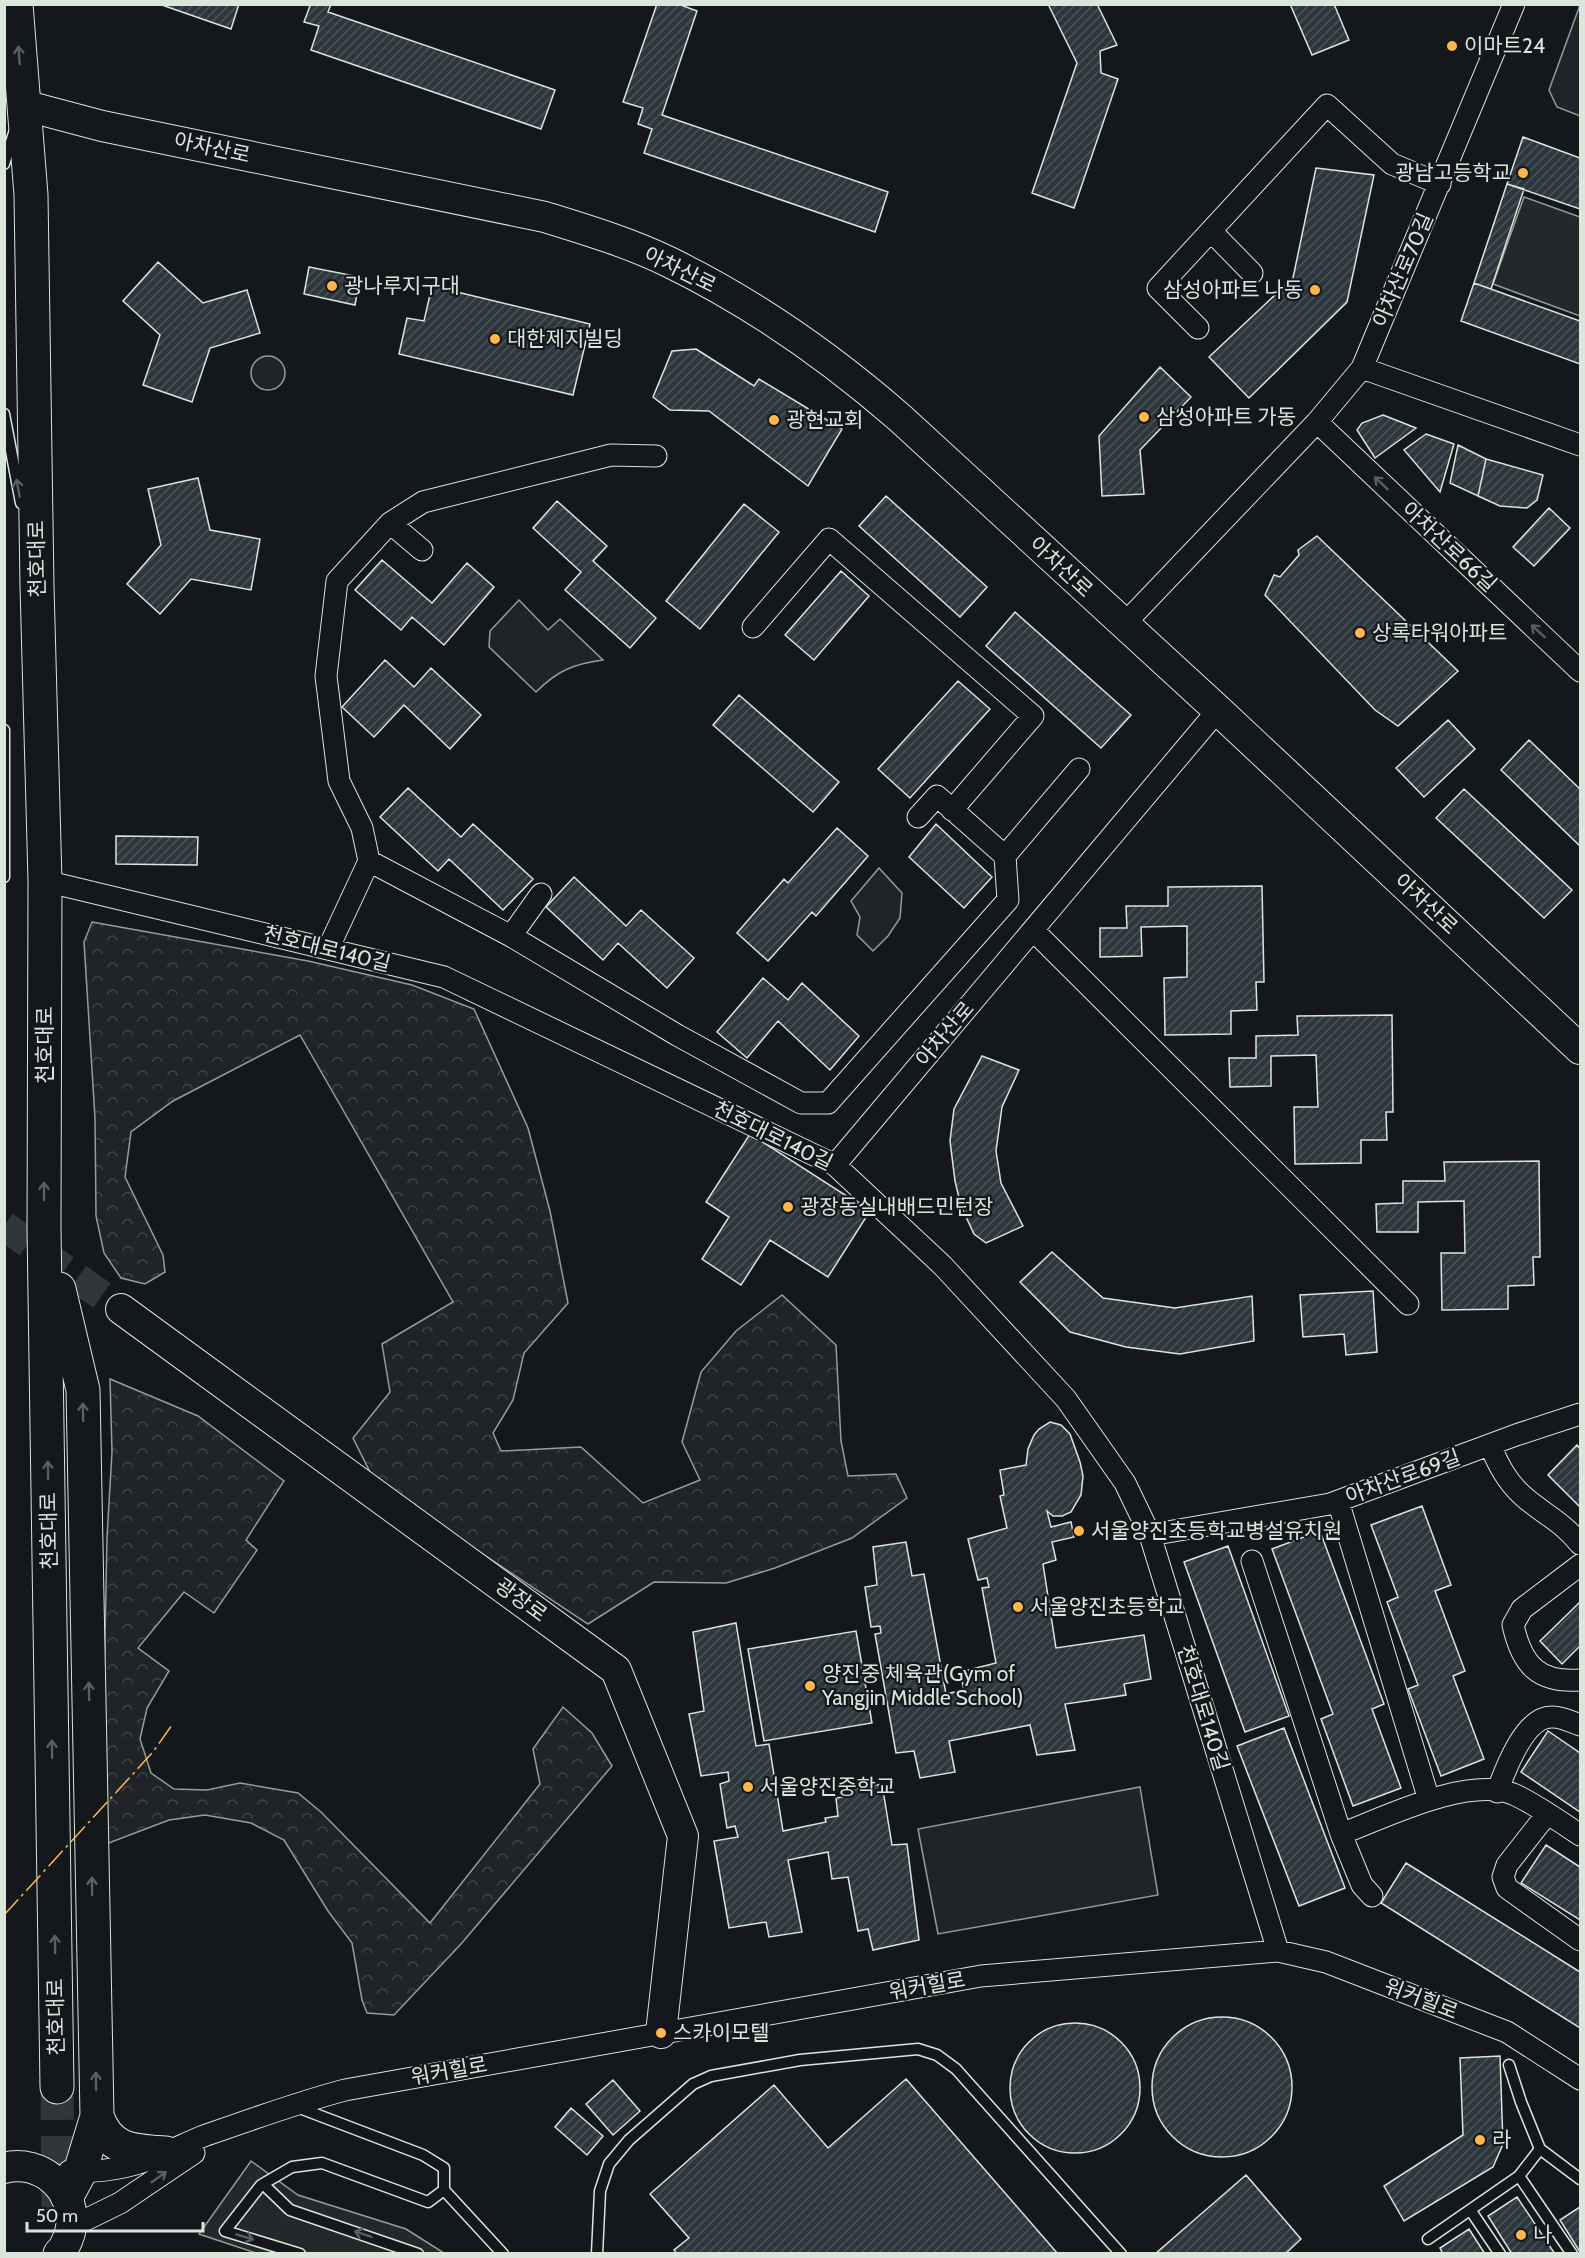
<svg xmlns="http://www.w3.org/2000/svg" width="1585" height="2258" font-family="Cabin,'Noto Sans KR',sans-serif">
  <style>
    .forest { fill: url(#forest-crowns); stroke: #939e99; stroke-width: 1.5 }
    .park { fill: #202428; stroke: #939e99; stroke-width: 1.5 }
    .parking { fill: #24282b; stroke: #939e99; stroke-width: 1.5 }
    .building { fill: url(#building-hatch); stroke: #d8e6dc; stroke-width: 1.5 }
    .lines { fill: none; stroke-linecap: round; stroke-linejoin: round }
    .secondary-tunnel { stroke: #313739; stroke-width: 30; stroke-dasharray: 30 15; stroke-linecap: butt }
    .primary-tunnel { stroke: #313739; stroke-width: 33; stroke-dasharray: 33 16; stroke-linecap: butt }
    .lane-casing { stroke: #d8e6dc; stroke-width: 13 }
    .street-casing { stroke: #d8e6dc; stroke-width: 23 }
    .secondary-casing { stroke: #d8e6dc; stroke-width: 32 }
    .primary-casing { stroke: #d8e6dc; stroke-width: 35 }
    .lane { stroke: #14181c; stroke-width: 10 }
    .street { stroke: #14181c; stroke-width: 21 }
    .secondary { stroke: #14181c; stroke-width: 30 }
    .primary { stroke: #14181c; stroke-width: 33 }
    .power { stroke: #ffb74d; stroke-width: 1.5; stroke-dasharray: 21 4.5 3 4.5; stroke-linecap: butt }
    .oneway { stroke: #59605f }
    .poi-dot { fill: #ffb74d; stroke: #14181c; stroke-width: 2 }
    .labels { text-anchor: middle; stroke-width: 4.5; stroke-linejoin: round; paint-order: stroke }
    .poi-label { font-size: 21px; fill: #d8e6dc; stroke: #14181c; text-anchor: start }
    .street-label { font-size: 21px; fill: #d8e6dc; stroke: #14181c }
  </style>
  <defs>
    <pattern id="forest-crowns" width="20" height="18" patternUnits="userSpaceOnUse" patternTransform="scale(1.5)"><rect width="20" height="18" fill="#202428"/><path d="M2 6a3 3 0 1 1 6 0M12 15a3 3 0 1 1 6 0" fill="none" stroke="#404447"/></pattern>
    <pattern id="building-hatch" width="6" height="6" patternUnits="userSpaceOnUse" patternTransform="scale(1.5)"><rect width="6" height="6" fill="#2c363c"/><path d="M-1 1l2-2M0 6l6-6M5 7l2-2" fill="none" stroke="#4a5358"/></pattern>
  </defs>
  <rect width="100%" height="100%" fill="#14181c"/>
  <path class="forest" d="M 92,922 L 308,961 L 412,985 L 474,1009 L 528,1128 L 550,1211 L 568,1303 L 524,1353 L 513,1400 L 493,1433 L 501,1451 L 581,1447 L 643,1503 L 700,1480 L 682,1442 L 701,1372 L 736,1331 L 782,1295 L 836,1345 L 841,1441 L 848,1476 L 896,1474 L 907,1498 L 852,1538 L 775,1568 L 726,1583 L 654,1582 L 588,1624 L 457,1537 L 373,1478 L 353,1438 L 390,1392 L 382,1344 L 453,1302 L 300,1035 L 173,1101 L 131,1132 L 125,1177 L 163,1255 L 165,1272 L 145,1284 L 121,1278 L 104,1253 L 96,1216 L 95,1118 L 84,942 Z
    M 110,1379 L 198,1416 L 284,1481 L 246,1540 L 257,1550 L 214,1613 L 184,1592 L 138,1648 L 169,1671 L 147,1708 L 140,1739 L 151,1773 L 174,1789 L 207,1790 L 240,1783 L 298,1793 L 321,1812 L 430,1923 L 540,1784 L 533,1749 L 563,1707 L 592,1733 L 612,1766 L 461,1944 L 394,2015 L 367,2013 L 362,2000 L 352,1943 L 328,1911 L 284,1840 L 251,1823 L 205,1815 L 169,1820 L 101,1846 L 107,1537 L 112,1452 Z"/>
  <path class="park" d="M 1580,5 L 1580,116 L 1557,107 L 1549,90 Z
    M251 373a17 17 0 1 1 34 0a17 17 0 1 1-34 0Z
    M 519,600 L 548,630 L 560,619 L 603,660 C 574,664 558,670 536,692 L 489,647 L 490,631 Z
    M 879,868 L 902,893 L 900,918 L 888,936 L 873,951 L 857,935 L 860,917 L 851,901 Z
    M 1140,1787 L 1158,1895 L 938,1934 L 918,1829 Z"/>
  <path class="parking" d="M 1524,197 L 1580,217 L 1580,316 L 1493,284 Z
    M 251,2161 L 298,2195 L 406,2229 L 444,2253 L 256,2253 L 199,2234 Z"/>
  <path class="building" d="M 159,4 L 239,4 L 231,29 Z
    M 305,4 L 331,4 L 328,12 L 555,90 L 541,129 L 311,50 L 319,26 L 304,22 L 310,6 Z
    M 657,4 L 678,4 L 697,11 L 662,115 L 888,192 L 875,232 L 644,153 L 652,129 L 638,124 L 643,108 L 623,102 Z
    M 1048,4 L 1097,4 L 1117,45 L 1100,51 L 1101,73 L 1118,79 L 1074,208 L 1032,193 L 1077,63 Z
    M 1290,4 L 1334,4 L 1349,40 L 1312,55 Z
    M 1523,137 L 1580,158 L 1580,209 L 1507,184 Z
    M 1316,168 L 1374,175 L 1347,302 L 1249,398 L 1209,357 L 1293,278 Z
    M 1507,184 L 1524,189 L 1491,289 L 1474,283 Z
    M 158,262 L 203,303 L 247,290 L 260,333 L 210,348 L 192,402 L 143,385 L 160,335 L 123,301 Z
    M 309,267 L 360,277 L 355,305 L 304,294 Z
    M 1474,283 L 1580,321 L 1580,364 L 1461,321 Z
    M 432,286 L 590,324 L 573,395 L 399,354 L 407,318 L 424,321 Z
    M 696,349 L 754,386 L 759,379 L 842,429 L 808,486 L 709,411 L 670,410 L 653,397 L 672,351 Z
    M 1160,367 L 1191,397 L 1140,450 L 1144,494 L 1102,496 L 1099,436 Z
    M 1383,415 L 1416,428 L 1375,458 L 1357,430 L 1362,423 Z
    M 1426,434 L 1454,444 L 1440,492 L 1404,450 Z
    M 1458,445 L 1486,459 L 1478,496 L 1450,483 Z
    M 1486,459 L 1543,475 L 1537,500 L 1527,508 L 1500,506 L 1478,496 Z
    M 198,478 L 210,530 L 260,539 L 251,590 L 191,579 L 160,614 L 127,584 L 161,545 L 148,489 Z
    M 886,496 L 987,587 L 960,617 L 859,526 Z
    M 557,501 L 607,546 L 593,561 L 656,618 L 630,648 L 565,590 L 581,572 L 533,528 Z
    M 744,504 L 779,532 L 700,629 L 666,601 Z
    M 1549,508 L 1570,528 L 1534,566 L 1513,547 Z
    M 1317,536 L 1458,671 L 1398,726 L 1375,710 L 1265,595 L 1274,575 L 1280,577 L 1299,555 L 1298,550 Z
    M 382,560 L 432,603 L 467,563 L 494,587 L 444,645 L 412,617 L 401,630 L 355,590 Z
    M 841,571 L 869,596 L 814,660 L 785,635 Z
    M 1015,612 L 1131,715 L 1101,748 L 986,646 Z
    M 385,660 L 414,687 L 431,668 L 481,715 L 450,749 L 404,705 L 374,737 L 342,707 Z
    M 958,681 L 990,709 L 910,798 L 878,769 Z
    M 739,695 L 839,782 L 813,812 L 713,725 Z
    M 1448,720 L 1475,749 L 1424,797 L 1396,768 Z
    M 1529,740 L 1580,789 L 1580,846 L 1501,770 Z
    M 408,788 L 461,837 L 473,824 L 533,879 L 503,910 L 449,859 L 438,871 L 380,817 Z
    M 1464,789 L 1572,890 L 1544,918 L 1436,818 Z
    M 936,824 L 992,877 L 964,908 L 909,857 Z
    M 837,828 L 868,856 L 816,916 L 812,912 L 768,961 L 737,933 L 784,879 L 788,883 Z
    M 116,836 L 198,837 L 197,865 L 116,864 Z
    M 574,877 L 626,926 L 641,910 L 694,958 L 667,988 L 618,943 L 603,960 L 546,907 Z
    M 1262,886 L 1264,982 L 1256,982 L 1257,1010 L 1231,1011 L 1231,1034 L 1165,1035 L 1164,978 L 1187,977 L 1187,926 L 1141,927 L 1142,956 L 1100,957 L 1100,928 L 1127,928 L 1126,906 L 1168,906 L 1168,887 Z
    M 763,978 L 788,1000 L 802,983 L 859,1036 L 830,1070 L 778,1021 L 747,1058 L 717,1032 Z
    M 1392,1015 L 1393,1112 L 1386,1112 L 1387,1140 L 1361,1140 L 1361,1163 L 1295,1164 L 1294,1107 L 1318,1107 L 1316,1055 L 1271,1056 L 1271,1086 L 1230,1087 L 1229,1058 L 1256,1058 L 1256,1036 L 1298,1035 L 1297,1016 Z
    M 982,1056 L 1019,1070 L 1002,1107 L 996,1151 L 1001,1183 L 1023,1226 L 986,1243 L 974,1234 L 961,1206 L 955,1181 L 950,1141 L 954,1109 Z
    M 750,1134 L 870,1211 L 828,1277 L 770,1240 L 741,1285 L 702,1259 L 729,1217 L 706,1202 Z
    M 1539,1161 L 1540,1257 L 1533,1257 L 1534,1285 L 1508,1286 L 1508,1309 L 1442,1310 L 1441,1253 L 1465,1253 L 1464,1201 L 1418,1202 L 1418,1232 L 1377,1232 L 1376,1204 L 1403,1203 L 1403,1181 L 1445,1181 L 1444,1162 Z
    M 1052,1252 L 1103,1298 L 1175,1308 L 1252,1296 L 1254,1341 L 1180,1354 L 1126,1347 L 1070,1332 L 1020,1282 Z
    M 1373,1291 L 1377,1352 L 1346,1355 L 1344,1334 L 1303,1337 L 1300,1295 Z
    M 1050,1422 L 1061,1425 L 1070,1434 L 1080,1462 L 1083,1476 L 1081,1495 L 1071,1512 L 1062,1516 L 1053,1516 L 1047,1511 L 1051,1527 L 1071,1522 L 1074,1537 L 1052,1542 L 1056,1560 L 1043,1564 L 1056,1648 L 1144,1635 L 1151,1679 L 1124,1684 L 1126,1695 L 1065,1704 L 1075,1750 L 1037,1755 L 1030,1725 L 949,1741 L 955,1772 L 920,1778 L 914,1751 L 896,1753 L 875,1634 L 881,1633 L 880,1626 L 871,1627 L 865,1587 L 877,1585 L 873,1547 L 906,1542 L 912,1576 L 924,1574 L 946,1694 L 964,1690 L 960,1672 L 996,1663 L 982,1588 L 989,1587 L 987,1578 L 978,1580 L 968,1539 L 1007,1528 L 1000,1496 L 1004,1495 L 1000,1470 L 1026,1465 L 1028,1449 L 1034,1435 L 1039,1429 Z
    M 1577,1445 L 1580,1449 L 1580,1507 L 1548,1475 Z
    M 1422,1506 L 1451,1585 L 1435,1591 L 1465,1671 L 1453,1676 L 1484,1759 L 1441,1776 L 1408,1689 L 1418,1685 L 1387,1602 L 1398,1597 L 1371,1525 Z
    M 1320,1531 L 1384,1704 L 1372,1709 L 1401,1788 L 1353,1806 L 1321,1719 L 1333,1714 L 1272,1549 Z
    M 1228,1546 L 1289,1716 L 1245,1732 L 1184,1562 Z
    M 1580,1602 L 1580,1646 L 1562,1664 L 1540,1641 Z
    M 736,1623 L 756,1746 L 769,1744 L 783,1831 L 826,1822 L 825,1818 L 838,1816 L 836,1798 L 848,1796 L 847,1790 L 882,1784 L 892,1845 L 907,1844 L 919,1940 L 873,1950 L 868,1929 L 858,1931 L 848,1877 L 832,1879 L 828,1852 L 788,1860 L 802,1932 L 769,1937 L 766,1922 L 729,1928 L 714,1841 L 738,1837 L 735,1826 L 727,1828 L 720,1784 L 729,1781 L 728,1772 L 701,1776 L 689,1714 L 704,1711 L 693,1632 Z
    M 856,1631 L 872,1723 L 764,1741 L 748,1649 Z
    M 1284,1728 L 1345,1888 L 1299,1906 L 1237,1746 Z
    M 1548,1731 L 1580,1753 L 1580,1812 L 1521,1772 Z
    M 1546,1845 L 1580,1867 L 1580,1920 L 1521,1883 Z
    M 1406,1863 L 1580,1972 L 1580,2028 L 1381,1903 Z
    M1152 2087a70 70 0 1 1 140 0a70 70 0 1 1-140 0Z
    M1010 2088a65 65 0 1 1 130 0a65 65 0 1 1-130 0Z
    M 1500,2056 L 1503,2144 L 1493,2167 L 1404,2221 L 1384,2186 L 1463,2135 L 1460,2058 Z
    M 906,2079 L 1058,2254 L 677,2254 L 674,2250 L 689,2238 L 650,2194 L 774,2085 L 828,2148 Z
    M 613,2080 L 640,2111 L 613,2135 L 586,2104 Z
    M 571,2108 L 603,2136 L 587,2155 L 555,2127 Z
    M 1246,2175 L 1301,2239 L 1285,2254 L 1155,2254 Z
    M 1517,2197 L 1555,2254 L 1512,2254 L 1488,2216 Z
    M 1580,2207 L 1580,2252 L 1560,2220 Z
    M 1469,2229 L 1485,2254 L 1443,2254 L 1440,2248 Z"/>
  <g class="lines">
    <path class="secondary-tunnel" d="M 4,1226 L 121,1309"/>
    <path class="primary-tunnel" d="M 57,2087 L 58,2210"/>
    <defs>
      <path id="lane" d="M 4,164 L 14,133
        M 4,414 L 21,503
        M 4,730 L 4,877
        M 1509,2065 L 1521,2102 L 1540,2149 L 1580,2179
        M 297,2107 L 423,2155 L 444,2168 L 444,2190 L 503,2254
        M 1519,2176 L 1572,2254
        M 263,2184 L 290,2210 L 418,2254
        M 1471,2211 L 1500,2254
        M 1428,2239 L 1519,2176 L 1540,2149
        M 300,2254 L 225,2231 L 261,2185 L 292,2167 L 322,2163 L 428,2202 L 444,2190
        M 597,2254 L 600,2191 L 609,2164 L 629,2140 L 693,2084 L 711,2076 L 800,2060 L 918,2049 L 937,2055 L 956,2069 L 1121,2254"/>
      <path id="street" d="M 1211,231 L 1252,273
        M 1198,328 L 1158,288 L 1327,105 L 1392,164 L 1440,184
        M 1362,368 L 1514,4
        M 1317,422 L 1580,671
        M 390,523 L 422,550
        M 753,627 L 829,539 L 1033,716 L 952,810
        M 1126,627 L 1130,618 L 1317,422 L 1362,368 L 1580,445
        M 1005,856 L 1079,769
        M 369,861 L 362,828 L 339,781 L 326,676 L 337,581 L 390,523 L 423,502 L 611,455 L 656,456
        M 45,881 L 444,977 L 835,1165 L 943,1266 L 1066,1399 L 1125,1483 L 1150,1535 L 1278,1951
        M 1033,930 L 1408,1304
        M 511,936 L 541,894
        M 328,949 L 369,861 L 511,936 L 677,1035 L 801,1103 L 828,1103 L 1008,900 L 1005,856 L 937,796 L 918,817
        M 835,1165 L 1218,710
        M 1490,1445 C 1498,1464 1507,1482 1523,1496 C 1543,1514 1562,1521 1580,1544
        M 1338,1501 L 1429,1800
        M 1150,1535 L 1330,1504 L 1516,1435 L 1580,1414
        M 1252,1561 L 1341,1834 C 1386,1817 1467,1776 1513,1794 C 1534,1803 1562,1823 1580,1835
        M 1580,1565 L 1522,1609 L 1513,1625 C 1522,1665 1538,1683 1580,1680
        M 1497,1792 C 1505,1770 1525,1715 1553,1717 C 1562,1717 1572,1722 1580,1725
        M 1547,1814 L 1507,1865 L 1503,1877 L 1507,1888 L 1580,1940
        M 1341,1834 L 1362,1885 L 1372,1896
        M 69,2171 C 102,2173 136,2167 167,2152 C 179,2147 189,2142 201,2137 C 249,2120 296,2103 345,2090 L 981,1976 L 1278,1951 L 1326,1962 L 1507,2032 L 1580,2079
        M 71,2227 L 120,2203 L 194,2153"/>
      <path id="secondary" d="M 23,105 L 102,126 L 545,217 C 587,230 630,243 669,262 C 753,303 830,357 900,418 L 1218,710 L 1580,1049
        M 121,1309 L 616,1670 L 683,1836 L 661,2033
        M 4,2168 C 40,2158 77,2190 71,2227 C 70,2237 65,2245 60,2254"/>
      <path id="primary" d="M 16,4 L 31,195 L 37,586 L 45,881 L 44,1228 L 57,2087
        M 59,1289 L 83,1390 L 97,2116 L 80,2172 L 67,2196
        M 97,2116 C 109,2151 133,2151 166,2153
        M 60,2254 L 61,2253"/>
    </defs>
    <use href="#lane" class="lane-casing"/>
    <use href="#street" class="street-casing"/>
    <use href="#secondary" class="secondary-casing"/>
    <use href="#primary" class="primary-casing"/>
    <use href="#lane" class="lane"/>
    <use href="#street" class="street"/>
    <use href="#secondary" class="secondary"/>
    <use href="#primary" class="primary"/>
    <path class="power" d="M 4,1915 L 153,1752 L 172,1725"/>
  </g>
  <defs><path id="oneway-shaft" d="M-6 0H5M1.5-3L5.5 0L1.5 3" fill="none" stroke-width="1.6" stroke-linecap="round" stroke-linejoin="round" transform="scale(1.5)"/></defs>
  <g class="oneway">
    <use href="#oneway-shaft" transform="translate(19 55) rotate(-94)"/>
    <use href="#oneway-shaft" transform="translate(1381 483) rotate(-137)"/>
    <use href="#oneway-shaft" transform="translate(18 488) rotate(-101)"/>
    <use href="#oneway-shaft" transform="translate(1538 631) rotate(-137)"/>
    <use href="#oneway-shaft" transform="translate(44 1191) rotate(-90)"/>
    <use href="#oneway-shaft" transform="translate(83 1412) rotate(-91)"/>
    <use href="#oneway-shaft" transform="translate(48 1470) rotate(-91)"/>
    <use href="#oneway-shaft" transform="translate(89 1691) rotate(-91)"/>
    <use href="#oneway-shaft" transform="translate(52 1749) rotate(-91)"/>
    <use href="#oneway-shaft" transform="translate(92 1886) rotate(-91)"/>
    <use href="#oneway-shaft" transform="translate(55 1944) rotate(-91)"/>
    <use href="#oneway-shaft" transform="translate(96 2081) rotate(-91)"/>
    <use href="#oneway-shaft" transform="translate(159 2177) rotate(-35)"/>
    <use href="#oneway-shaft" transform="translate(363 2234) rotate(-161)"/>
    <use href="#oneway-shaft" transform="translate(245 2237) rotate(17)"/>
  </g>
  <g class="poi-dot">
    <circle cx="1452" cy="46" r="6"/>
    <circle cx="1523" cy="173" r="6"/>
    <circle cx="332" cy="286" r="6"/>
    <circle cx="1315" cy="290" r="6"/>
    <circle cx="495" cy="339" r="6"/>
    <circle cx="1144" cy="417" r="6"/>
    <circle cx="774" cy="420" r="6"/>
    <circle cx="1360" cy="633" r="6"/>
    <circle cx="788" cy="1207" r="6"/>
    <circle cx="1079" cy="1531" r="6"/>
    <circle cx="1018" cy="1607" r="6"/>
    <circle cx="810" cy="1686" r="6"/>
    <circle cx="748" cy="1787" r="6"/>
    <circle cx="661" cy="2033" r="6"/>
    <circle cx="1480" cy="2140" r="6"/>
    <circle cx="1521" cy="2235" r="6"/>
  </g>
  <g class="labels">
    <g class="poi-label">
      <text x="1464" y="53">이마트24</text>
      <text x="1511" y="180" text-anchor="end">광남고등학교</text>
      <text x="344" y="293">광나루지구대</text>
      <text x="1303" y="297" text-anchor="end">삼성아파트 나동</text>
      <text x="507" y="346">대한제지빌딩</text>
      <text x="1156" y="424">삼성아파트 가동</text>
      <text x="786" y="427">광현교회</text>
      <text x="1372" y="640">상록타워아파트</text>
      <text x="800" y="1214">광장동실내배드민턴장</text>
      <text x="1091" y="1538">서울양진초등학교병설유치원</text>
      <text x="1030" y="1614">서울양진초등학교</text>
      <text x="822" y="1681">양진중 체육관(Gym of<tspan x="822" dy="24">Yangjin Middle School)</tspan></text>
      <text x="760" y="1794">서울양진중학교</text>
      <text x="673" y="2040">스카이모텔</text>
      <text x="1492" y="2147">라</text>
      <text x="1533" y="2242">나</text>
    </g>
    <g class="street-label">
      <text transform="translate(212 148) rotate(12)" y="7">아차산로</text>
      <text transform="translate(680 270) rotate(26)" y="7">아차산로</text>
      <text transform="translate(1403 270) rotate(-67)" y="7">아차산로70길</text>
      <text transform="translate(1449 547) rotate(43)" y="7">아차산로66길</text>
      <text transform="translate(37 559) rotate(-91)" y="7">천호대로</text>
      <text transform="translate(1061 567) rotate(43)" y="7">아차산로</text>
      <text transform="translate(1426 904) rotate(43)" y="7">아차산로</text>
      <text transform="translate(327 949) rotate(14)" y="7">천호대로140길</text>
      <text transform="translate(945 1034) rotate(-50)" y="7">아차산로</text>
      <text transform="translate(45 1045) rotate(-90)" y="7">천호대로</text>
      <text transform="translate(773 1136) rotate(26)" y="7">천호대로140길</text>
      <text transform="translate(1403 1477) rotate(-20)" y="7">아차산로69길</text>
      <text transform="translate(49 1531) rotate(-91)" y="7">천호대로</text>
      <text transform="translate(521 1600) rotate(36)" y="7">광장로</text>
      <text transform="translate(1203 1708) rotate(73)" y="7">천호대로140길</text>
      <text transform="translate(927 1986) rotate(-10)" y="7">워커힐로</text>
      <text transform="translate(1421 1999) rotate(21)" y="7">워커힐로</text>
      <text transform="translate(56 2017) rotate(-91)" y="7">천호대로</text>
      <text transform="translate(449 2071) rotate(-10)" y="7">워커힐로</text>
    </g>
  </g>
  <rect width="1585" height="2258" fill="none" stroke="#d8e6dc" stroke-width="12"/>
  <path d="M27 2222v9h176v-9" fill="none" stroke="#d8e6dc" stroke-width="3"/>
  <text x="36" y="2222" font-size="18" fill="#d8e6dc" stroke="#14181c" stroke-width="4.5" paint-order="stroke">50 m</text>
</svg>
